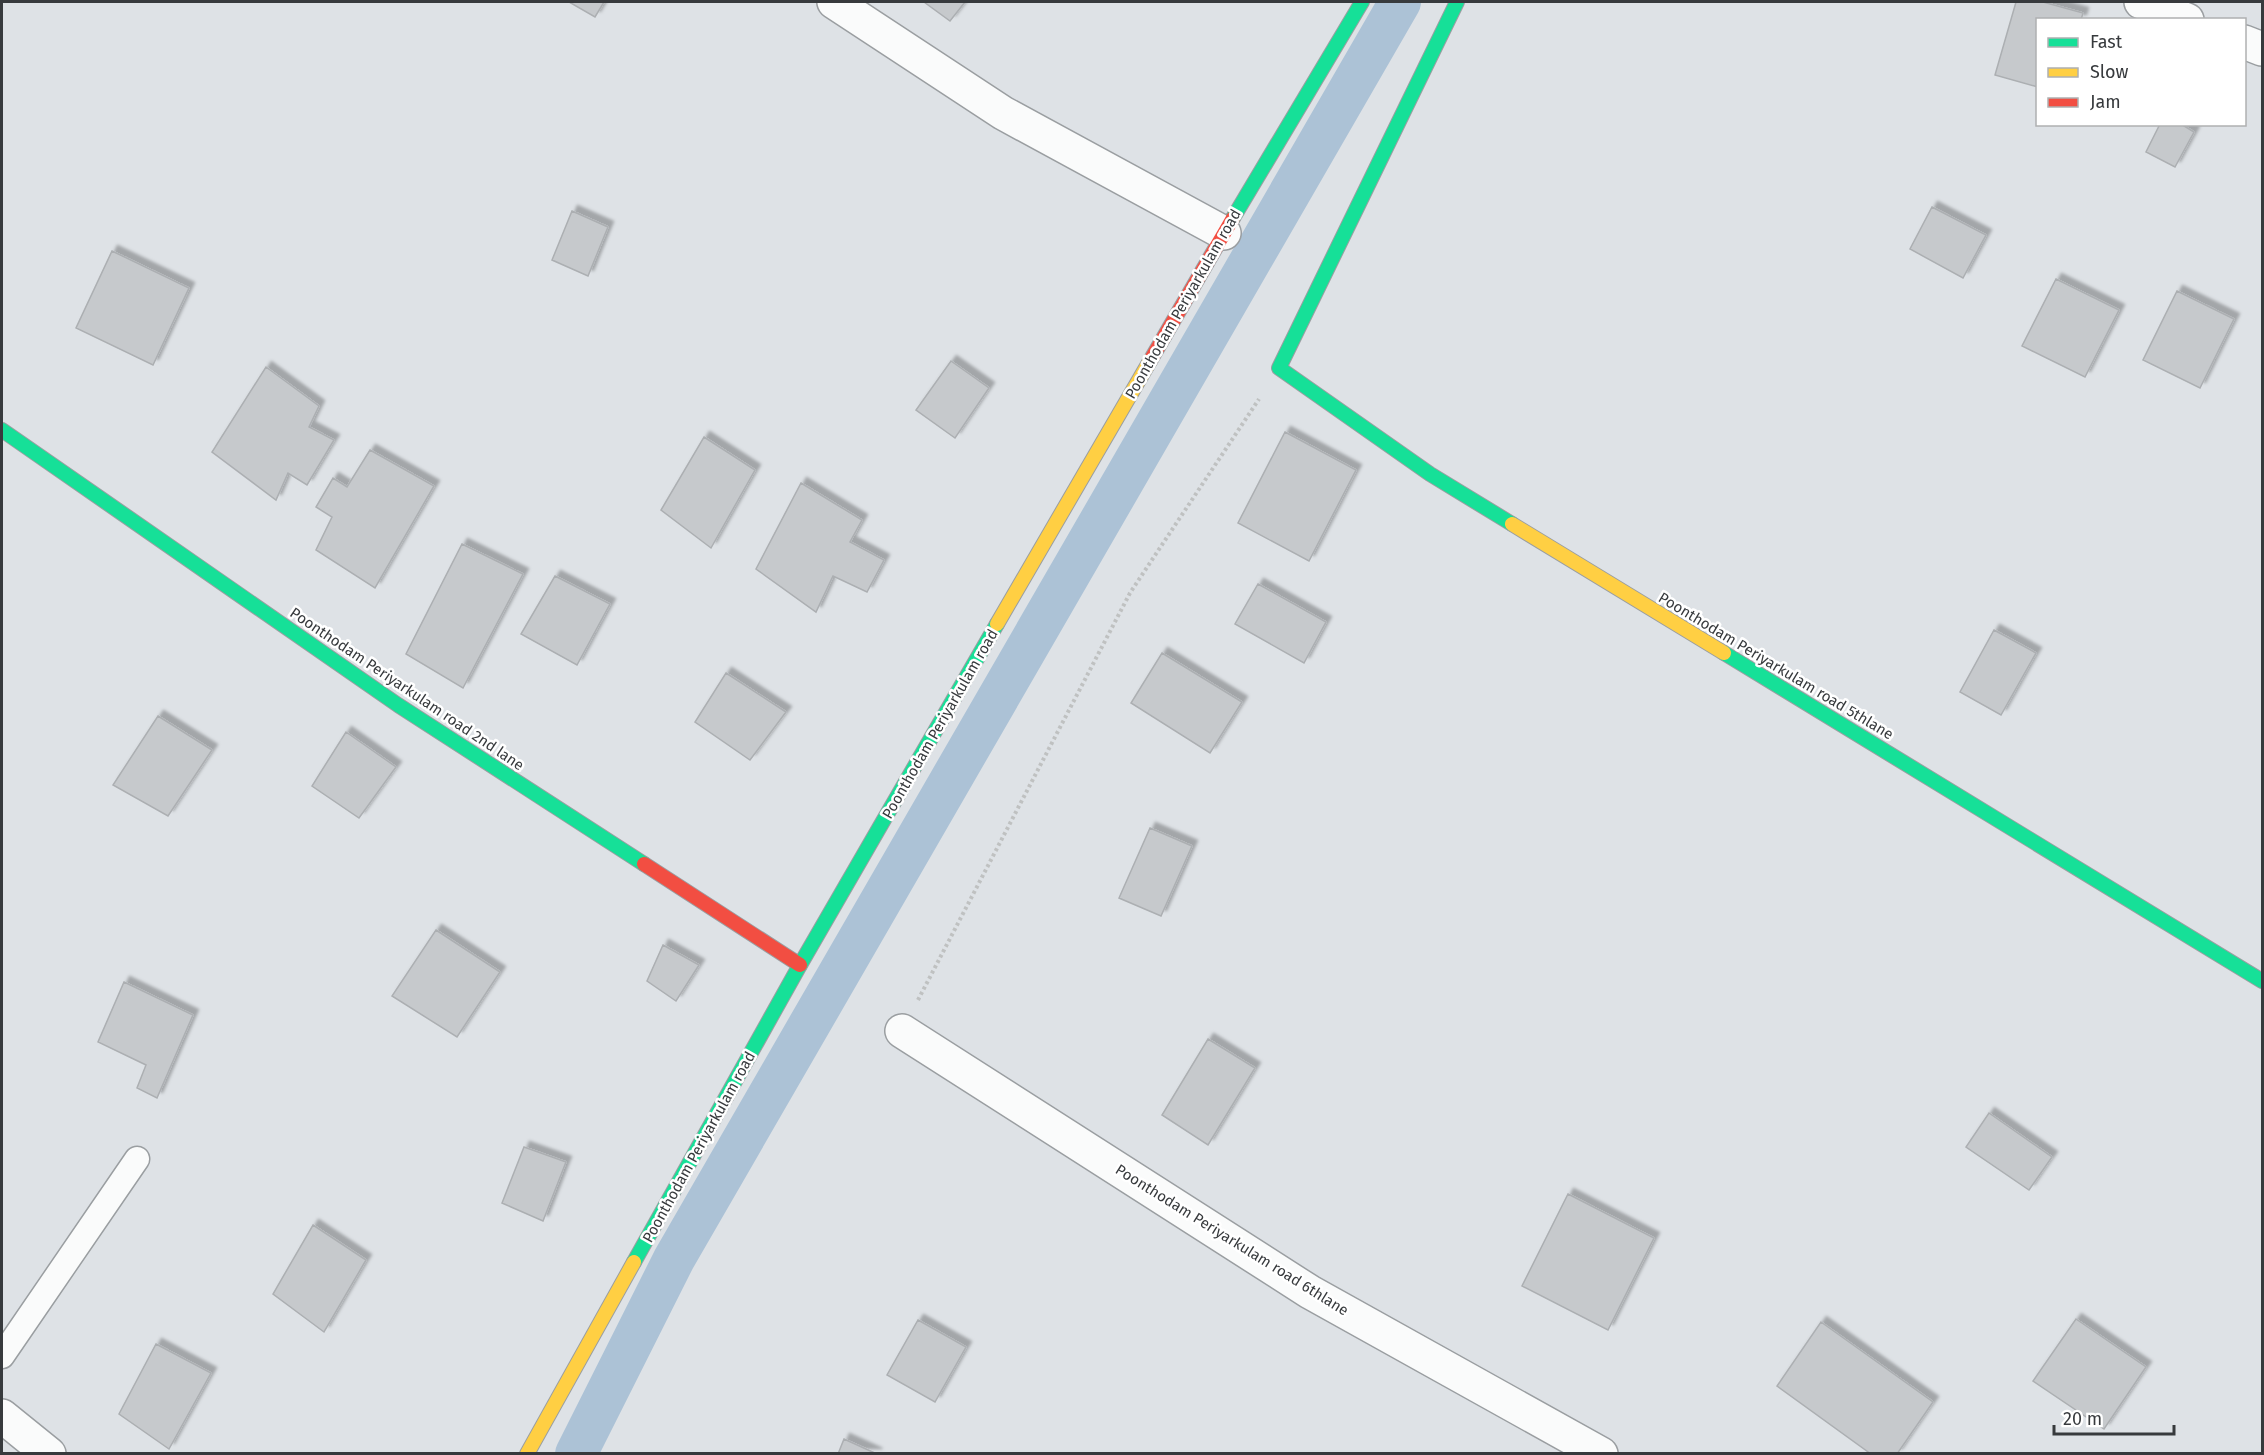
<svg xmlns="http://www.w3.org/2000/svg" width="2264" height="1455" font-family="'Fira Sans',sans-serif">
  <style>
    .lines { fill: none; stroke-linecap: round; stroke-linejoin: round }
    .canal { stroke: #acc2d6; stroke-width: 42 }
    .building { fill: #c6c9cc; stroke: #acafb2; stroke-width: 1.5; filter: url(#shadow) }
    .lane-casing { stroke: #9a9ea1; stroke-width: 27 }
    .street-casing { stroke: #9a9ea1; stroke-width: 36 }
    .fast-casing { stroke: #9a9ea1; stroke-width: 16 }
    .slow-casing { stroke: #9a9ea1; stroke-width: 16 }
    .jam-casing { stroke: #9a9ea1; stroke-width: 16 }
    .path { stroke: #bfc1c1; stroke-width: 4; stroke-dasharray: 3 3; stroke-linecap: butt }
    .lane { stroke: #fafbfb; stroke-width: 24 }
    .street { stroke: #fafbfb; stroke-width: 33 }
    .fast { stroke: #16e098; stroke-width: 14 }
    .slow { stroke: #ffcf43; stroke-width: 14 }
    .jam { stroke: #f24e42; stroke-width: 14 }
    .labels { text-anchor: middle; stroke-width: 5; stroke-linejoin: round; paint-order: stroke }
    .street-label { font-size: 15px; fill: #373a3d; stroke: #fff }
  </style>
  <defs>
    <filter id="shadow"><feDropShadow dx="5.5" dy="-5.5" stdDeviation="1.5" flood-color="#0004"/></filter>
  </defs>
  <rect width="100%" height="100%" fill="#dee2e6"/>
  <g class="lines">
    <path class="canal" d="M 576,1454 L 674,1259 L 1400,2"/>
  </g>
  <path class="building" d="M 569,2 L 604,2 L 595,17 Z
    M 924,2 L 965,2 L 950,21 Z
    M 2016,2 L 2043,2 L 2083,13 L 2081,20 L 2038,20 L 2038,87 L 1995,75 Z
    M 2160,124 L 2181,124 L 2194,132 L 2175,167 L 2146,152 Z
    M 1932,207 L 1986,235 L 1963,278 L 1910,249 Z
    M 572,211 L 608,227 L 588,276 L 552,260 Z
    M 112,251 L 189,288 L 153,365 L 76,328 Z
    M 2056,279 L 2119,310 L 2085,377 L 2022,346 Z
    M 2177,291 L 2234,319 L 2200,388 L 2143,360 Z
    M 951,361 L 989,388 L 955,438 L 916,410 Z
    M 266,367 L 319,406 L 309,427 L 334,440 L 307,485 L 288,473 L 276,500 L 212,452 Z
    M 1285,432 L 1356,470 L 1309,561 L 1238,523 Z
    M 704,437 L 755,470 L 711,548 L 661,510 Z
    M 370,450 L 434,486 L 375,588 L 316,550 L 332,517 L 316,507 L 333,478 L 347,487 Z
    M 801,483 L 862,520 L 850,542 L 884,560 L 867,592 L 833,576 L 816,612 L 756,569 Z
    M 462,544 L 523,574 L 463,688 L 406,654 Z
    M 555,576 L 610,604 L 577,665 L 521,634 Z
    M 1258,584 L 1326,622 L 1304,663 L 1235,624 Z
    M 1994,630 L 2036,653 L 2001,715 L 1960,692 Z
    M 1162,653 L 1242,702 L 1210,753 L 1131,703 Z
    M 726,673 L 786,712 L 750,760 L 695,722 Z
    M 158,716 L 212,750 L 168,816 L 113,785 Z
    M 346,732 L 396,767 L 359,818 L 312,786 Z
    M 1150,828 L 1192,846 L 1161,916 L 1119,898 Z
    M 436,930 L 500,972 L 457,1037 L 392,996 Z
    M 663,945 L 699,965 L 676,1001 L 647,981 Z
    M 124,982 L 193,1015 L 157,1098 L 137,1088 L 146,1065 L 98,1042 Z
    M 1208,1039 L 1255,1068 L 1208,1145 L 1162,1115 Z
    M 1989,1113 L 2052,1157 L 2029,1190 L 1966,1147 Z
    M 524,1147 L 566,1162 L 543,1221 L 502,1203 Z
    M 1568,1194 L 1654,1238 L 1608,1330 L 1522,1286 Z
    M 313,1225 L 366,1260 L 324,1332 L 273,1294 Z
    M 2076,1319 L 2146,1367 L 2104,1429 L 2033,1381 Z
    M 918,1320 L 966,1347 L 935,1402 L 887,1375 Z
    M 1821,1322 L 1933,1402 L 1897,1454 L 1871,1454 L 1777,1386 Z
    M 156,1344 L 211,1373 L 169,1449 L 119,1414 Z
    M 844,1439 L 877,1454 L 838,1454 Z"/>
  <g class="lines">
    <defs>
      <path id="lane" d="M 2,1356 L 137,1159"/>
      <path id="street" d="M 834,2 L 1003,113 L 1224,233
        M 2141,2 L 2187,20
        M 2244,42 L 2262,49
        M 902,1031 L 1310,1292 L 1601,1454
        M 2,1416 L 49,1454"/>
      <path id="fast" d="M 1457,2 L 1279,368 L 1430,474 L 1512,524
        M 1233,218 L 1362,2
        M 2,430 L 398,705 L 644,864
        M 1724,653 L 2262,981
        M 634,1262 L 800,965 L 997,624"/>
      <path id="slow" d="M 1512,524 L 1724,653
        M 997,624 L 1150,361
        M 527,1454 L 634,1262"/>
      <path id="jam" d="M 1150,361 L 1233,218
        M 644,864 L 800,965"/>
    </defs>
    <use href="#lane" class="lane-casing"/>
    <use href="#street" class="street-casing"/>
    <use href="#fast" class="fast-casing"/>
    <use href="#slow" class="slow-casing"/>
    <use href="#jam" class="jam-casing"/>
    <path class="path" d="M 918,1000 L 1130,593 L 1259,399"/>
    <use href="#lane" class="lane"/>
    <use href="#street" class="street"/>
    <use href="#fast" class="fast"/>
    <use href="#slow" class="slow"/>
    <use href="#jam" class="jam"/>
  </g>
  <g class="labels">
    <g class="street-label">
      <text transform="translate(1183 304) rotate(-60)" y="5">Poonthodam Periyarkulam road</text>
      <text transform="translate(1776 666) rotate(31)" y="5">Poonthodam Periyarkulam road 5thlane</text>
      <text transform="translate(407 689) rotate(34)" y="5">Poonthodam Periyarkulam road 2nd lane</text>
      <text transform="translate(940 724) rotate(-60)" y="5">Poonthodam Periyarkulam road</text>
      <text transform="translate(699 1147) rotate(-61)" y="5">Poonthodam Periyarkulam road</text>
      <text transform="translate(1232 1240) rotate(32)" y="5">Poonthodam Periyarkulam road 6thlane</text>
    </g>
  </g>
  <rect width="2264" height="1455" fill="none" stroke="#373a3d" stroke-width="6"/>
  <rect x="2036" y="18" width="210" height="108" fill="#ffffff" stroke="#afb0b1" stroke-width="1.5"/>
  <rect x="2048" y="38" width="30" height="9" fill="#16e098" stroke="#afb0b1" stroke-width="1.5"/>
  <text x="2090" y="48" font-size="18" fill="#373a3d">Fast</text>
  <rect x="2048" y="68" width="30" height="9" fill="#ffcf43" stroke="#afb0b1" stroke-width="1.5"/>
  <text x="2090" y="78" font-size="18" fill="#373a3d">Slow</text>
  <rect x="2048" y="98" width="30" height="9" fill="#f24e42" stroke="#afb0b1" stroke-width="1.5"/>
  <text x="2090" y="108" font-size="18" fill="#373a3d">Jam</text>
  <path d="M2054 1425v9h120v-9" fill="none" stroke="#373a3d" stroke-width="3"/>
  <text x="2063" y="1425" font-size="18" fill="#373a3d" stroke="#ffffff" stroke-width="4.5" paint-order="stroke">20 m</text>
</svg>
